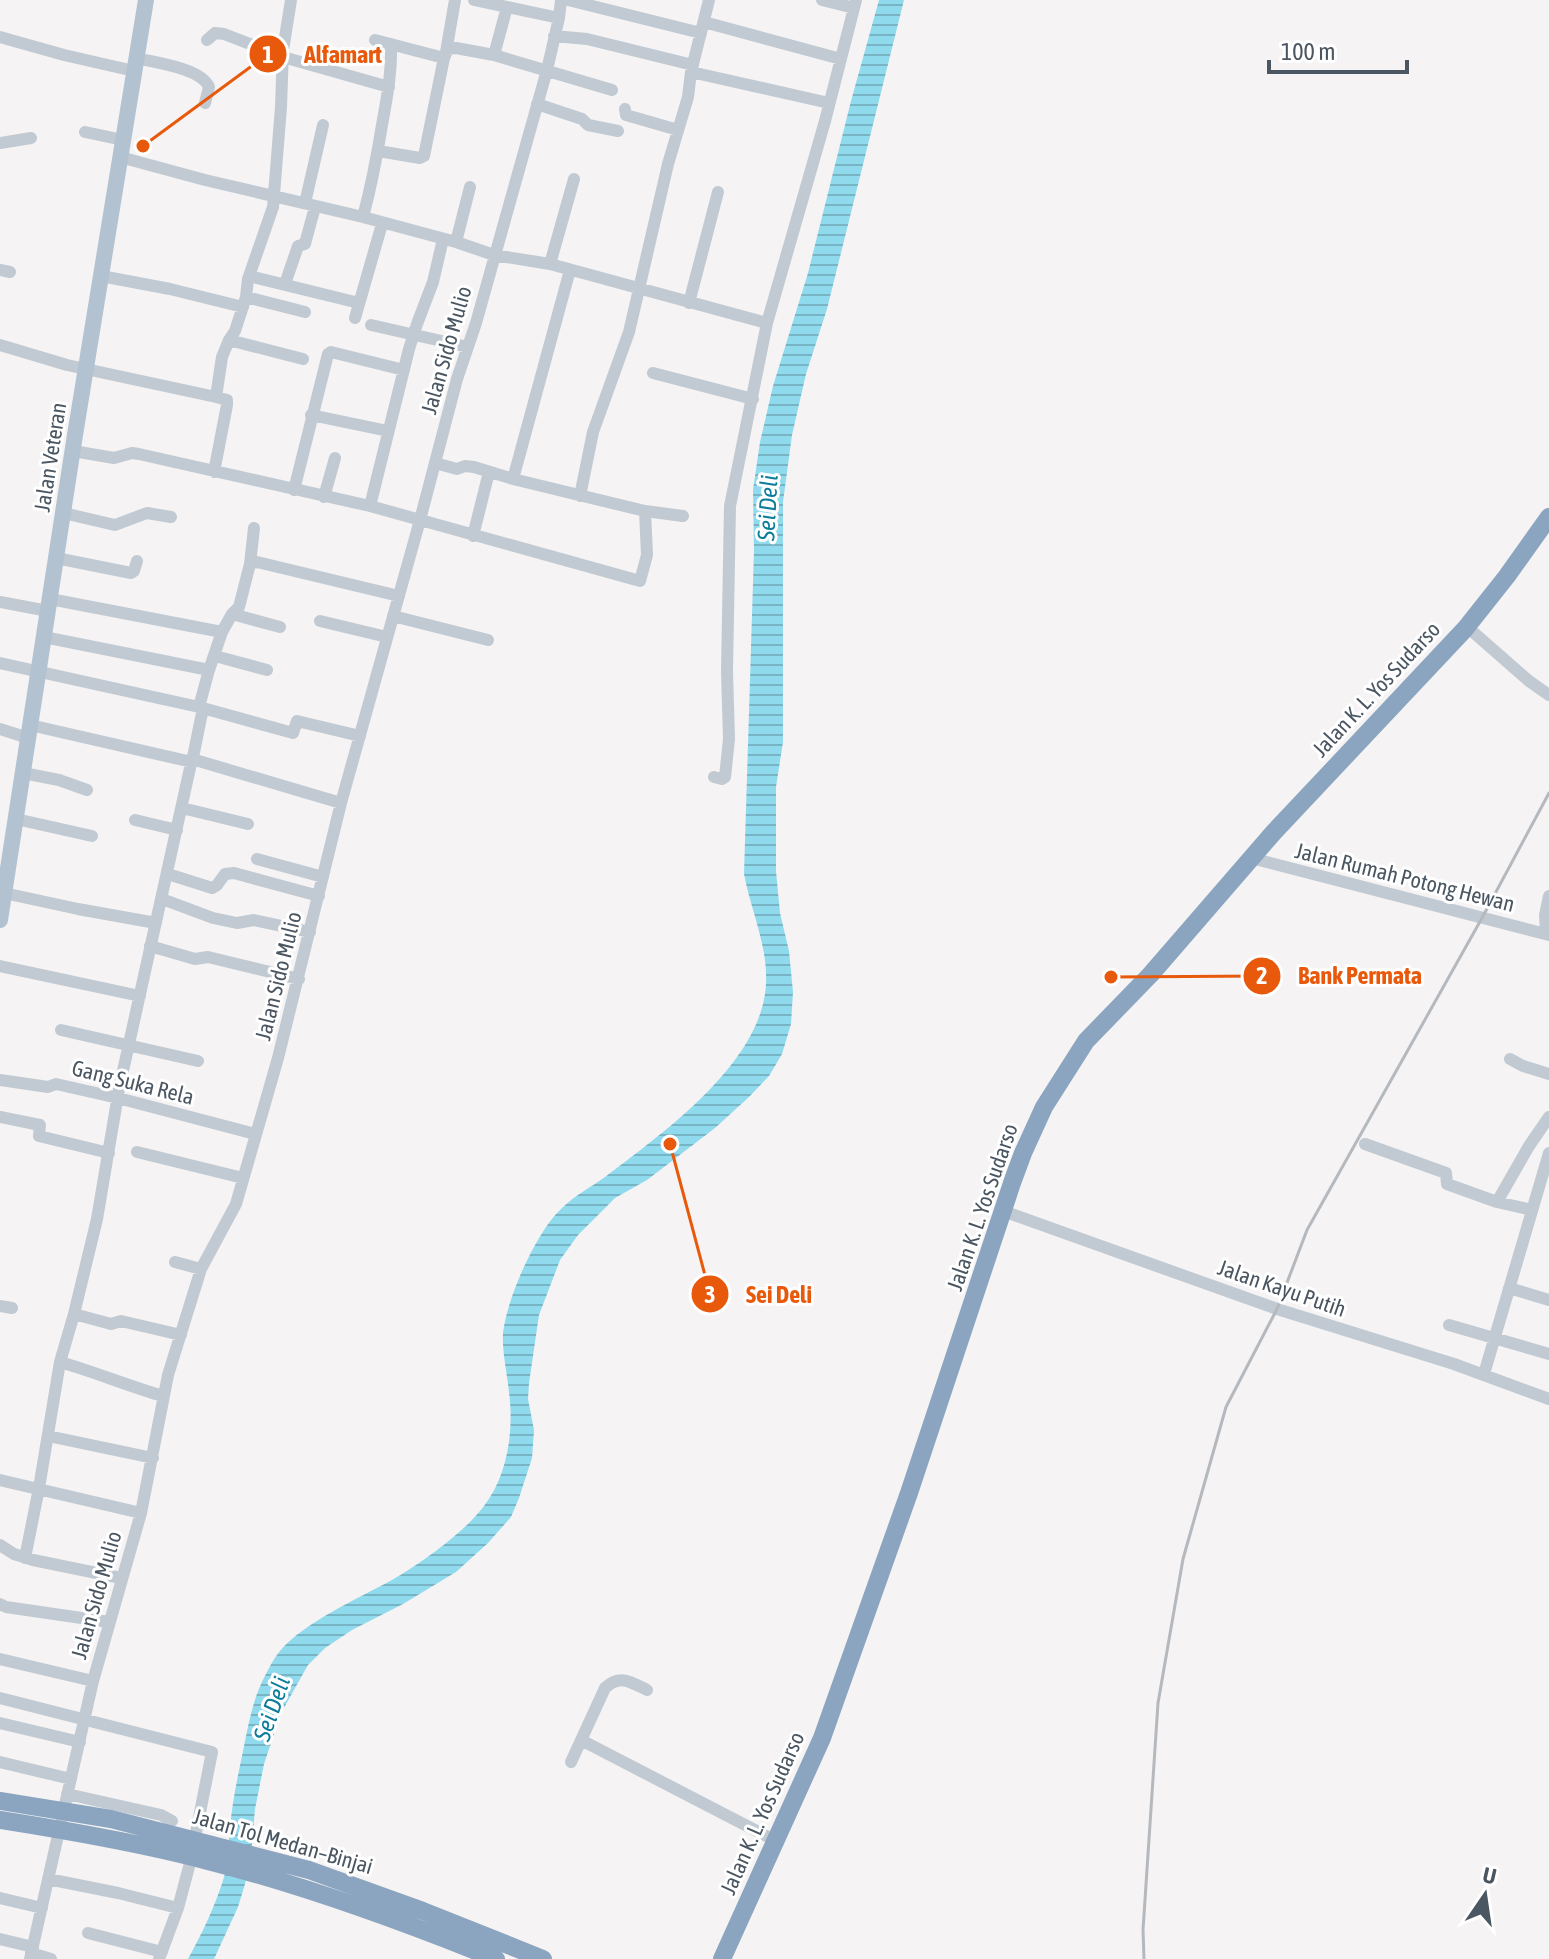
<svg xmlns="http://www.w3.org/2000/svg" width="1549" height="1959" font-family="'Asap Condensed',sans-serif">
  <style>
    .water { fill: url(#water-rules) }
    .lines { fill: none; stroke-linecap: round; stroke-linejoin: round }
    .minor { stroke: #c1cad2; stroke-width: 12 }
    .major { stroke: #b3c2d1; stroke-width: 16 }
    .highway { stroke: #8ba5c1; stroke-width: 18 }
    .rail { stroke: #b5b8bd; stroke-width: 3 }
    .labels { text-anchor: middle; stroke-width: 6; stroke-linejoin: round; paint-order: stroke }
    .street-label { font-size: 22px; fill: #4a5661; stroke: #fff }
    .water-label { font-size: 24px; font-style: italic; fill: #0c7c9b; stroke: #fff }
    .leader { fill: none; stroke: #e8590c; stroke-width: 3 }
    .callout-dot { fill: #e8590c; stroke: #fff; stroke-width: 3 }
    .mark-label { font-size: 24px; text-anchor: middle; font-weight: bold; fill: #fff }
    .callout-label { font-size: 24px; text-anchor: middle; font-weight: bold; fill: #e8590c; stroke: #fff; stroke-width: 6; stroke-linejoin: round; paint-order: stroke }
  </style>
  <defs>
    <pattern id="water-rules" width="6" height="5" patternUnits="userSpaceOnUse" patternTransform="scale(2)"><rect width="6" height="5" fill="#90daee"/><path d="M0 2.5h6" fill="none" stroke="#78b4c4"/></pattern>
  </defs>
  <rect width="100%" height="100%" fill="#f5f3f3"/>
  <path class="water" d="M 879,0 L 904,0 L 827,309 L 806,374 L 792,435 L 783,502 L 783,742 L 776,787 L 776,871 L 780,913 L 789,951 L 793,992 L 791,1024 L 782,1054 L 769,1076 L 749,1097 L 715,1128 L 647,1180 L 615,1198 L 578,1235 L 560,1260 L 539,1315 L 529,1383 L 528,1399 L 534,1430 L 532,1458 L 519,1498 L 511,1517 L 488,1543 L 456,1572 L 403,1604 L 352,1630 L 325,1648 L 308,1665 L 281,1713 L 264,1764 L 255,1809 L 252,1844 L 245,1884 L 238,1907 L 214,1959 L 188,1959 C 203,1932 216,1904 225,1874 C 229,1859 228,1844 230,1828 C 232,1804 237,1780 242,1756 C 248,1728 252,1699 266,1674 C 270,1666 275,1657 280,1651 C 303,1623 359,1598 392,1580 C 420,1564 465,1532 484,1506 C 508,1475 514,1430 509,1392 C 507,1372 502,1353 503,1333 C 505,1314 515,1287 523,1269 C 533,1248 545,1224 562,1208 C 574,1196 591,1187 605,1177 C 663,1133 762,1063 766,984 C 768,946 751,911 744,874 L 754,550 L 753,490 L 760,442 L 773,386 L 808,273 L 851,101 Z"/>
  <g class="lines">
    <path class="minor" d="M 474,0 L 559,18
      M 568,0 L 701,33
      M 822,0 L 854,8
      M 704,22 L 841,59
      M 554,36 L 587,39 L 693,65
      M 0,37 L 64,55 L 134,71
      M 207,40 L 215,33 L 224,34 L 250,44 L 283,50
      M 375,40 L 444,58
      M 446,52 L 455,0
      M 494,55 L 507,7
      M 283,57 L 389,87
      M 136,58 C 156,63 201,68 209,87 L 205,103
      M 691,72 L 829,103
      M 537,104 L 582,119 L 588,125 L 618,131
      M 625,109 L 626,115 L 678,130
      M 85,132 L 123,140
      M 0,143 L 31,138
      M 378,151 L 420,158 L 424,156 L 444,58 L 448,49 L 456,48 L 494,55 L 612,90
      M 120,157 L 205,180 L 363,217 L 456,242 L 494,255 L 550,264 L 767,323 L 730,506 L 727,671 L 729,739 L 725,777 L 722,779 L 714,777
      M 305,203 L 323,125
      M 363,217 C 371,187 377,156 382,125 C 387,97 392,72 391,44
      M 456,242 L 470,187
      M 550,264 L 574,179
      M 0,270 L 10,272
      M 101,276 L 170,289 L 243,307
      M 249,276 L 359,303
      M 285,284 L 298,246 L 305,244 L 306,240 L 315,207
      M 246,297 L 305,312
      M 689,303 L 718,192
      M 355,318 L 382,224
      M 767,323 L 825,121 L 856,0
      M 371,325 L 468,347
      M 229,340 L 303,359
      M 0,345 L 67,365 L 216,397
      M 653,373 L 753,399
      M 311,415 L 388,431
      M 73,451 L 114,458 L 132,453 L 139,454 L 370,506 L 640,581 L 647,555 L 645,511 L 513,479 L 474,467 L 465,466 L 457,469 L 435,463
      M 214,472 L 227,405 L 227,400 L 216,397 L 222,357 L 229,340 L 235,331 L 246,297 L 248,279 L 273,207 L 281,107 L 283,50 L 291,0
      M 513,479 L 570,270
      M 294,490 L 328,354 L 331,352 L 404,370
      M 580,496 L 593,432 L 629,332 L 668,164 L 688,97 L 691,72 L 709,0
      M 324,497 L 335,458
      M 370,506 L 409,349 L 417,324 L 433,282 L 443,239
      M 645,511 L 683,516
      M 63,513 L 115,525 L 147,513 L 171,517
      M 473,536 L 489,472
      M 56,558 L 131,573 L 134,571 L 137,561
      M 250,564 L 254,528
      M 50,599 L 222,632
      M 0,602 L 48,611
      M 232,614 L 280,627
      M 393,616 L 488,640
      M 320,621 L 387,637
      M 1473,632 L 1529,681 L 1549,695
      M 44,637 L 209,670
      M 215,656 L 267,670
      M 0,663 L 199,707 L 293,733 L 297,721 L 360,736
      M 199,707 L 209,670 L 222,632 L 232,614 L 239,607 L 250,564 L 257,562 L 399,596
      M 30,725 L 192,762 L 192,759 L 341,803
      M 0,729 L 28,738
      M 192,762 L 203,708
      M 23,773 L 59,780 L 87,790
      M 182,808 L 248,824
      M 16,819 L 92,836
      M 135,820 L 177,830
      M 1253,856 L 1259,860 L 1549,935
      M 257,859 L 323,877
      M 168,874 L 212,888 L 217,885 L 225,874 L 234,873 L 319,896
      M 4,893 L 78,909 L 156,923
      M 162,899 L 213,918 L 237,923 L 254,920 L 310,932
      M 1546,934 L 1545,915 L 1549,896
      M 150,946 L 195,959 L 208,957 L 299,979
      M 0,966 L 140,996
      M 61,1030 L 198,1061
      M 1510,1059 L 1523,1066 L 1549,1074
      M 0,1080 L 48,1087 L 56,1084 L 118,1098 L 255,1134
      M 0,1117 L 40,1125 L 39,1136 L 109,1153
      M 1365,1144 L 1446,1173 L 1447,1184 L 1497,1202 L 1532,1210
      M 137,1152 L 243,1178
      M 1497,1202 L 1529,1146 L 1549,1117
      M 1003,1211 L 1277,1309 L 1454,1364 L 1549,1399
      M 175,1262 L 201,1269
      M 1509,1288 L 1549,1300
      M 0,1306 L 12,1308
      M 74,1314 L 111,1324 L 121,1321 L 181,1335
      M 1449,1325 L 1549,1354
      M 60,1362 C 95,1372 128,1386 163,1396
      M 1484,1374 L 1549,1153
      M 48,1436 L 153,1458
      M 0,1480 L 141,1513
      M 0,1545 L 14,1554 L 33,1560 L 121,1578
      M 25,1558 L 39,1488 L 60,1362 L 74,1314 L 97,1219 L 119,1089 L 192,759
      M 0,1604 L 6,1607 L 109,1622
      M 0,1659 L 93,1681
      M 0,1698 L 212,1752 L 190,1863 L 178,1908 L 159,1959
      M 0,1723 L 80,1742
      M 581,1740 L 776,1841
      M 0,1762 L 71,1779
      M 571,1762 L 605,1688 C 620,1674 631,1682 647,1690
      M 67,1794 L 161,1815 L 172,1821
      M 48,1879 L 118,1893 L 178,1908
      M 0,1898 L 42,1908
      M 88,1933 L 162,1952
      M 0,1939 L 33,1947
      M 31,1953 L 51,1959
      M 30,1959 L 93,1681 L 141,1513 L 168,1375 L 201,1269 L 236,1204 L 278,1058 L 341,803 L 420,520 L 457,379 L 476,323 L 547,70 L 559,18 L 561,0"/>
    <path class="major" d="M 0,920 L 75,435 L 146,0"/>
    <path class="highway" d="M 0,1801 L 111,1819 L 309,1870 L 423,1911 L 543,1959
      M 0,1820 C 70,1831 140,1843 208,1861 C 307,1886 402,1921 496,1959
      M 722,1959 L 822,1738 L 909,1493 L 1013,1180 L 1023,1153 L 1044,1107 L 1086,1041 L 1151,974 L 1274,832 L 1465,629 L 1507,576 L 1549,517"/>
    <path class="rail" d="M 1144,1959 L 1143,1930 L 1158,1703 L 1183,1559 L 1226,1407 L 1277,1309 L 1307,1230 L 1482,918 L 1549,793"/>
  </g>
  <g class="labels">
    <g class="street-label">
      <text transform="translate(446 350) rotate(-74)" y="8">Jalan Sido Mulio</text>
      <text transform="translate(50 457) rotate(-81)" y="8">Jalan Veteran</text>
      <text transform="translate(1376 689) rotate(-47)" y="8">Jalan K. L. Yos Sudarso</text>
      <text transform="translate(1405 877) rotate(14)" y="8">Jalan Rumah Potong Hewan</text>
      <text transform="translate(278 976) rotate(-76)" y="8">Jalan Sido Mulio</text>
      <text transform="translate(133 1082) rotate(14)" y="8">Gang Suka Rela</text>
      <text transform="translate(982 1207) rotate(-71)" y="8">Jalan K. L. Yos Sudarso</text>
      <text transform="translate(1282 1288) rotate(19)" y="8">Jalan Kayu Putih</text>
      <text transform="translate(96 1595) rotate(-74)" y="8">Jalan Sido Mulio</text>
      <text transform="translate(762 1813) rotate(-66)" y="8">Jalan K. L. Yos Sudarso</text>
      <text transform="translate(283 1841) rotate(16)" y="8">Jalan Tol Medan–Binjai</text>
    </g>
    <g class="water-label">
      <text transform="translate(768 508) rotate(-87)" y="8">Sei Deli</text>
      <text transform="translate(272 1709) rotate(-71)" y="8">Sei Deli</text>
    </g>
  </g>
  <path class="leader" d="M143 146L268 54M1111 977L1262 976M670 1144L710 1294"/>
  <g class="callout-dot">
    <circle cx="143" cy="146" r="8"/>
    <circle cx="1111" cy="977" r="8"/>
    <circle cx="670" cy="1144" r="8"/>
    <circle cx="268" cy="54" r="20"/>
    <circle cx="1262" cy="976" r="20"/>
    <circle cx="710" cy="1294" r="20"/>
  </g>
  <g class="mark-label">
    <text x="268" y="63">1</text>
    <text x="1262" y="984">2</text>
    <text x="710" y="1303">3</text>
  </g>
  <g class="callout-label">
    <text x="343" y="63">Alfamart</text>
    <text x="1360" y="984">Bank Permata</text>
    <text x="779" y="1303">Sei Deli</text>
  </g>
  <g transform="translate(1485 1895) rotate(13)" stroke="#ffffff" stroke-width="6" paint-order="stroke">
  <path d="M0-6L14 30L0 20L-14 30Z" fill="#4a5661"/>
  <text y="-12" font-size="22" font-weight="bold" text-anchor="middle" fill="#4a5661">U</text>
  </g>
  <path d="M1269 60v12h138v-12" fill="none" stroke="#4a5661" stroke-width="4"/>
  <text x="1281" y="60" font-size="24" fill="#4a5661" stroke="#ffffff" stroke-width="6" paint-order="stroke">100 m</text>
</svg>
